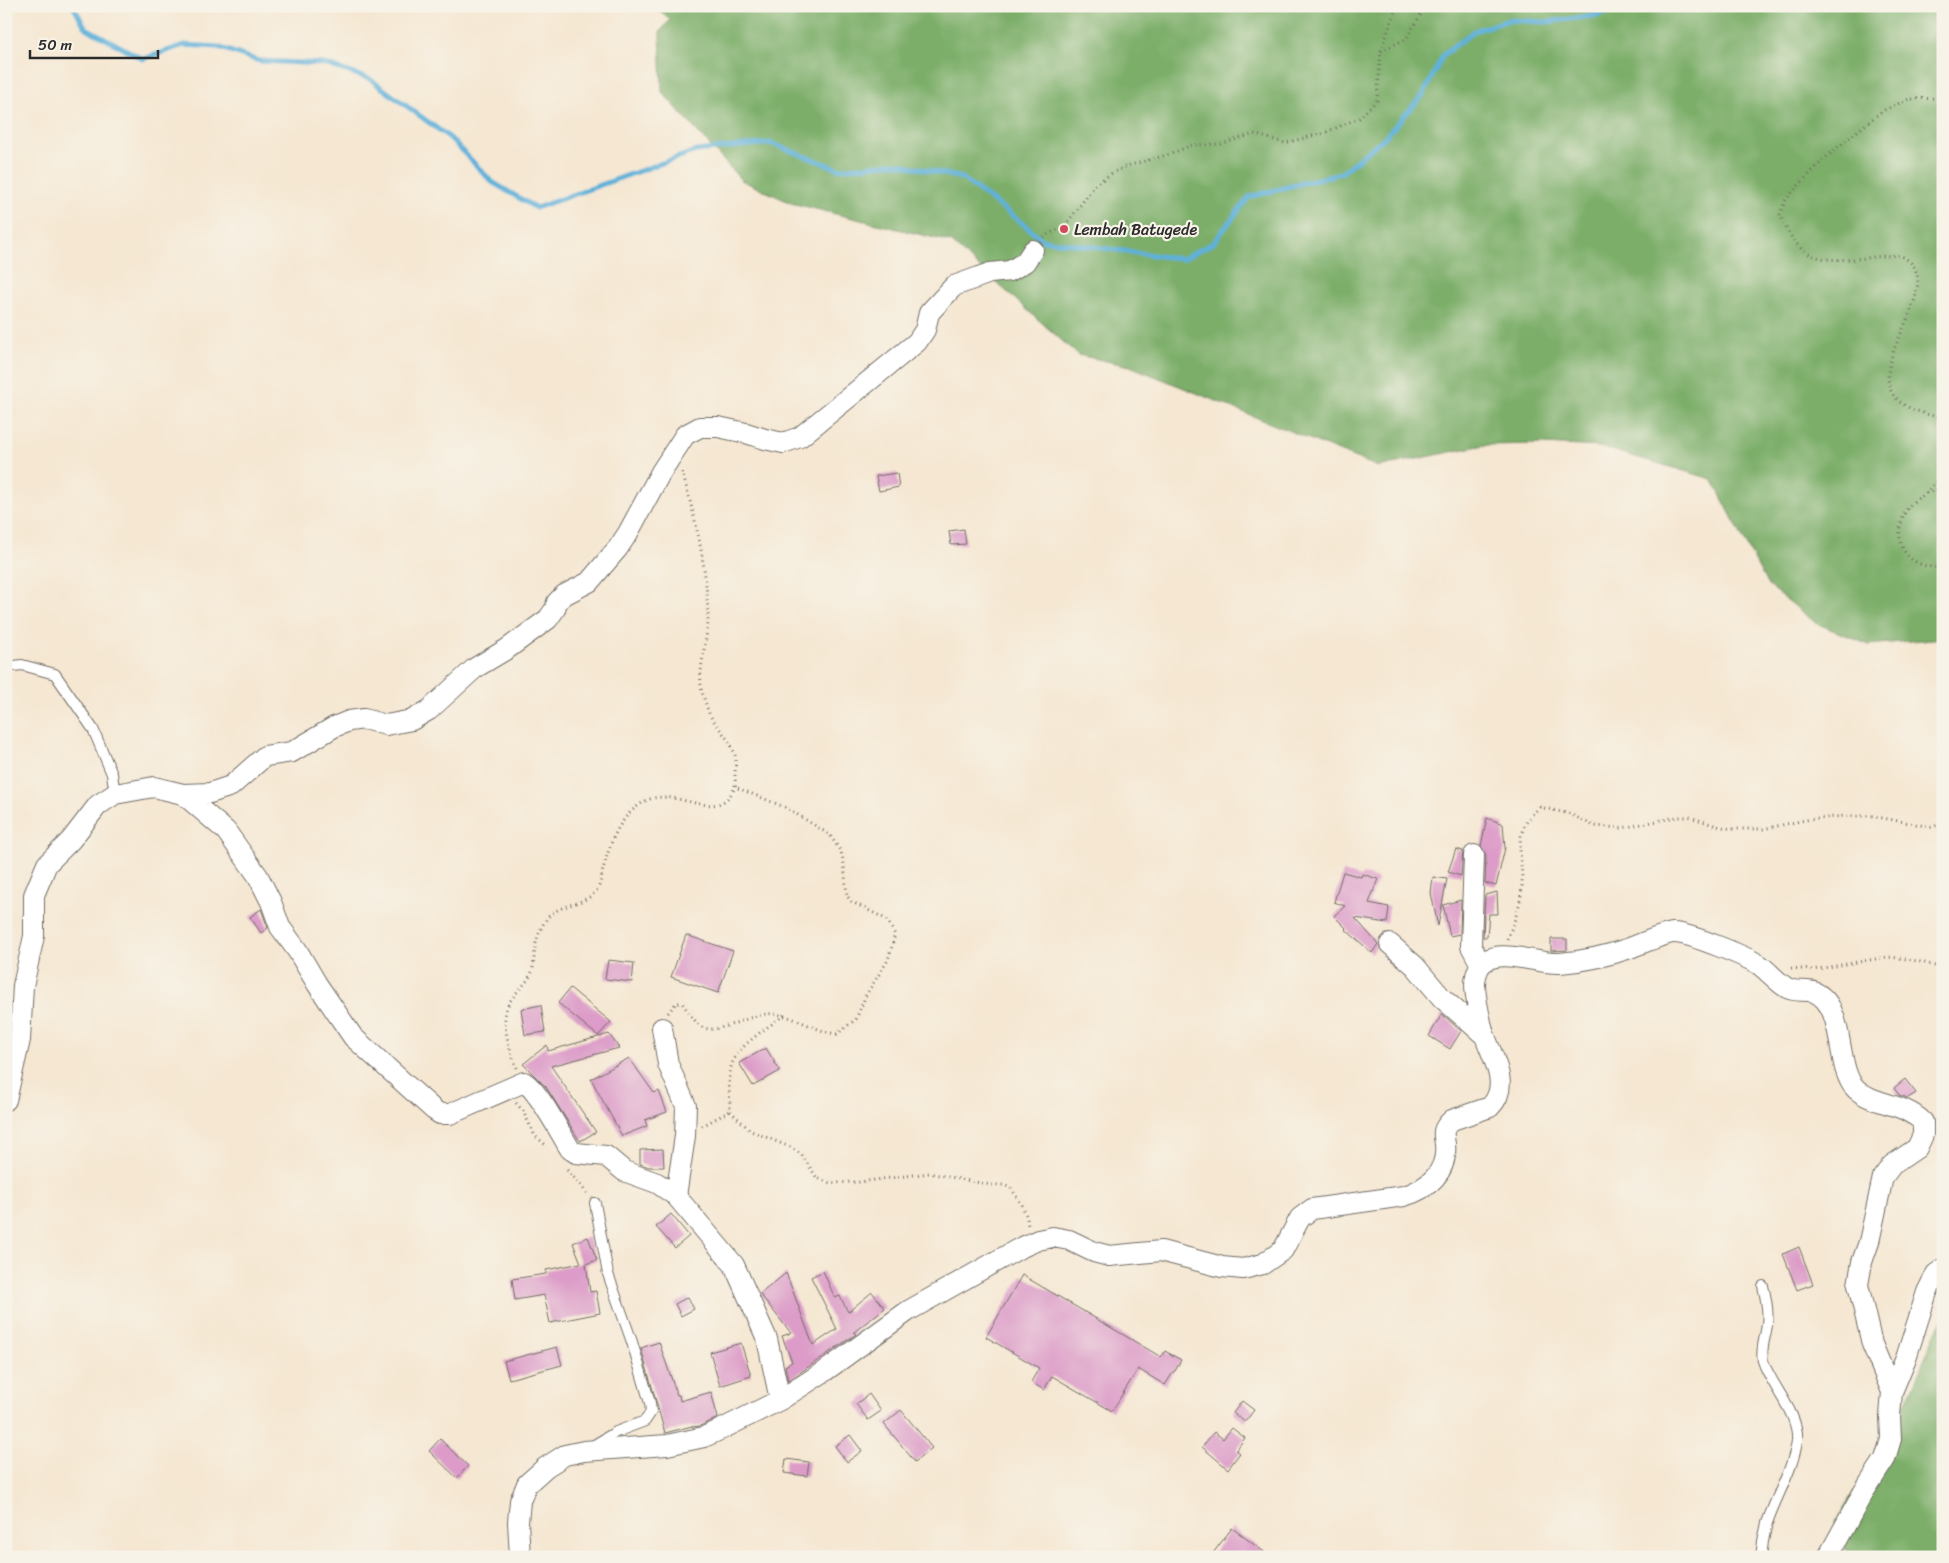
<svg xmlns="http://www.w3.org/2000/svg" width="1949" height="1563" font-family="Sriracha,sans-serif">
  <style>
    .forest { fill: #7cae69; stroke: #546c4a }
    .lines { fill: none; stroke-linecap: round; stroke-linejoin: round }
    .stream { stroke: #5eb1da; stroke-width: 5 }
    .building { fill: #dc9bc8 }
    .service-casing { stroke: #726d65; stroke-width: 12 }
    .minor-casing { stroke: #726d65; stroke-width: 22 }
    .path { stroke: #726d65; stroke-width: 3; stroke-dasharray: 1 4; stroke-linecap: butt }
    .service { stroke: #fff; stroke-width: 10 }
    .minor { stroke: #fff; stroke-width: 20 }
    .poi-dot { fill: #d1495b; stroke: #f7f3e8; stroke-width: 2 }
    .labels { text-anchor: middle; stroke-width: 4.5; stroke-linejoin: round; paint-order: stroke }
    .poi-label { font-size: 16px; fill: #2b2b2b; stroke: #f7f3e8; text-anchor: start }
  </style>
  <rect width="100%" height="100%" fill="#f7f3e8"/>
  <filter id="ink" filterUnits="userSpaceOnUse"><feTurbulence type="fractalNoise" baseFrequency=".02" numOctaves="2"/><feDisplacementMap in="SourceGraphic" scale="10" xChannelSelector="R" yChannelSelector="G"/><feConvolveMatrix kernelMatrix="1 2 1 2 8 2 1 2 1" color-interpolation-filters="sRGB"/></filter>
  <filter id="wash" filterUnits="userSpaceOnUse"><feTurbulence type="fractalNoise" baseFrequency=".0096" numOctaves="4" result="noise"/><feDisplacementMap in="SourceGraphic" scale="20" xChannelSelector="R" yChannelSelector="G"/><feGaussianBlur stdDeviation="1.12" result="paint"/><feColorMatrix in="noise" values="0 0 0 0 0 0 0 0 0 0 0 0 0 0 0 0 0 1.4 0 .05"/><feComposite in="paint" operator="in"/></filter>
  <g filter="url(#wash)">
    <rect width="100%" height="100%" fill="#f5e7d2"/>
    <path class="forest" d="M 655,6 L 1943,6 L 1943,638 L 1869,645 L 1816,623 L 1767,584 L 1712,479 L 1601,447 L 1543,444 L 1484,445 L 1378,467 L 1130,366 L 1078,355 L 951,242 L 791,203 L 741,180 L 662,92 L 660,32 L 670,20 Z
      M 1943,1317 L 1943,1557 L 1847,1557 L 1836,1522 L 1898,1420 Z"/>
    <g class="lines">
      <path class="stream" d="M 73,6 L 86,28 L 143,59 L 184,45 L 218,47 L 259,61 L 325,64 L 370,79 L 450,138 L 492,182 L 536,208 L 696,151 L 770,143 L 839,169 L 896,163 L 962,178 L 1022,223 L 1043,240 L 1182,259 L 1213,243 L 1249,197 L 1341,173 L 1384,138 L 1423,95 L 1443,55 L 1474,31 L 1509,20 L 1546,22 L 1600,15 L 1625,6"/>
    </g>
    <g id="blocks">
      <path class="building" d="M 897,473 L 899,487 L 879,491 L 876,476 Z
        M 964,529 L 966,544 L 951,545 L 949,531 Z
        M 1487,818 L 1503,824 L 1505,848 L 1496,886 L 1485,883 L 1486,855 L 1481,846 Z
        M 1456,849 L 1463,851 L 1461,876 L 1448,872 Z
        M 1343,872 L 1361,877 L 1362,874 L 1378,879 L 1369,903 L 1389,907 L 1387,923 L 1355,918 L 1378,944 L 1372,953 L 1345,929 L 1346,928 L 1334,916 L 1345,906 L 1334,902 Z
        M 1433,877 L 1447,879 L 1438,926 L 1431,893 Z
        M 1497,892 L 1498,914 L 1489,914 L 1487,937 L 1483,937 L 1485,895 Z
        M 1461,900 L 1460,934 L 1450,936 L 1443,905 Z
        M 261,909 L 268,928 L 261,933 L 250,917 Z
        M 686,935 L 733,951 L 718,993 L 671,977 Z
        M 1551,939 L 1567,939 L 1567,950 L 1551,951 Z
        M 608,960 L 634,963 L 632,982 L 605,979 Z
        M 570,988 L 611,1022 L 598,1036 L 558,1003 Z
        M 541,1005 L 545,1032 L 525,1035 L 521,1009 Z
        M 1442,1014 L 1461,1031 L 1450,1049 L 1429,1036 Z
        M 609,1034 L 619,1048 L 551,1066 L 596,1132 L 580,1141 L 546,1087 L 523,1064 L 547,1045 L 548,1051 Z
        M 766,1048 L 780,1071 L 753,1086 L 739,1063 Z
        M 629,1058 L 654,1093 L 659,1091 L 667,1112 L 645,1120 L 647,1126 L 622,1136 L 591,1079 Z
        M 1905,1079 L 1916,1093 L 1908,1098 L 1899,1095 L 1894,1088 Z
        M 663,1149 L 664,1167 L 649,1167 L 640,1164 L 640,1150 Z
        M 671,1214 L 689,1236 L 675,1248 L 656,1227 Z
        M 588,1237 L 597,1260 L 586,1264 L 590,1292 L 596,1291 L 600,1313 L 550,1323 L 544,1295 L 515,1300 L 512,1279 L 546,1274 L 546,1270 L 581,1263 L 573,1243 Z
        M 1799,1247 L 1813,1284 L 1797,1290 L 1783,1254 Z
        M 823,1271 L 835,1298 L 840,1296 L 848,1312 L 872,1292 L 885,1308 L 854,1332 L 856,1334 L 788,1381 L 785,1366 L 792,1362 L 782,1336 L 791,1333 L 760,1294 L 786,1273 L 813,1345 L 837,1329 L 811,1277 Z
        M 1022,1275 L 1161,1357 L 1165,1351 L 1181,1360 L 1175,1371 L 1174,1371 L 1165,1385 L 1138,1369 L 1112,1411 L 1052,1376 L 1044,1390 L 1031,1382 L 1039,1368 L 986,1337 Z
        M 688,1297 L 694,1309 L 681,1316 L 675,1304 Z
        M 659,1342 L 677,1395 L 679,1395 L 680,1401 L 711,1392 L 718,1418 L 700,1426 L 692,1427 L 692,1426 L 665,1433 L 641,1348 Z
        M 741,1343 L 751,1376 L 720,1386 L 710,1352 Z
        M 557,1347 L 562,1365 L 509,1379 L 504,1361 Z
        M 869,1394 L 881,1411 L 868,1420 L 856,1404 Z
        M 1242,1401 L 1254,1410 L 1245,1422 L 1233,1413 Z
        M 901,1410 L 932,1448 L 915,1462 L 884,1424 Z
        M 1232,1428 L 1245,1438 L 1236,1450 L 1240,1453 L 1228,1469 L 1202,1447 L 1214,1432 L 1223,1439 Z
        M 850,1435 L 862,1451 L 847,1462 L 835,1446 Z
        M 440,1439 L 468,1466 L 457,1478 L 429,1451 Z
        M 786,1459 L 809,1462 L 807,1476 L 784,1473 Z
        M 1232,1528 L 1271,1557 L 1210,1557 Z"/>
    </g>
  </g>
  <g filter="url(#ink)">
    <use href="#blocks" fill-opacity="0" stroke="#726d65" stroke-width="1"/>
    <g class="lines">
      <defs>
        <path id="service" d="M 6,667 L 22,665 L 55,674 L 93,729 L 112,774 L 115,794
          M 591,1447 L 616,1432 L 645,1421 L 651,1412 L 650,1403 L 632,1342 L 608,1274 L 595,1203
          M 1761,1557 C 1762,1545 1764,1534 1767,1523 C 1776,1496 1793,1470 1797,1441 C 1800,1415 1771,1386 1763,1361 C 1760,1349 1766,1336 1767,1324 C 1769,1311 1766,1298 1763,1286"/>
        <path id="minor" d="M 183,794 L 226,831 L 258,876 L 271,902 L 280,927 L 297,950 L 317,984 L 353,1037 L 434,1110 L 440,1114 L 450,1114 L 524,1082 C 539,1091 560,1133 570,1149 L 576,1153 L 606,1156 L 624,1171 L 657,1183 L 676,1196 L 734,1265 L 767,1339 L 780,1400
          M 1474,855 L 1471,946 L 1481,965
          M 1390,944 L 1415,966 L 1442,998 L 1484,1035
          M 662,1028 L 668,1064 L 686,1106 L 685,1136 L 676,1196
          M 6,1100 L 20,1040 L 23,986 L 34,936 L 34,895 L 47,864 L 71,840 L 98,805 L 115,794 L 154,787 L 183,794 L 210,793 L 231,786 L 265,756 L 292,752 L 334,727 L 349,721 L 364,719 L 386,725 L 412,720 L 429,710 L 475,668 L 507,649 L 548,619 L 555,609 L 557,602 L 564,595 L 589,582 L 618,548 L 628,533 L 661,472 L 685,435 L 700,427 L 718,427 L 746,433 L 765,439 L 783,443 L 800,437 L 917,342 L 925,330 L 929,313 L 954,286 L 990,273 L 1010,271 L 1025,262 L 1033,250
          M 520,1557 L 518,1522 L 520,1501 L 527,1484 L 546,1467 L 565,1455 L 584,1451 L 667,1445 L 704,1437 L 722,1429 L 780,1400 L 825,1371 L 908,1311 L 1018,1249 L 1038,1240 L 1053,1237 L 1069,1240 L 1094,1252 L 1109,1256 L 1161,1251 L 1222,1267 L 1243,1269 L 1263,1264 L 1283,1250 L 1300,1218 L 1312,1209 L 1404,1196 C 1428,1189 1448,1172 1445,1144 C 1443,1133 1442,1129 1452,1120 L 1490,1107 C 1511,1086 1493,1059 1485,1036 C 1481,1026 1475,996 1475,984 C 1475,979 1477,971 1480,966 C 1495,945 1539,965 1560,963 C 1584,961 1607,956 1630,948 C 1640,944 1664,934 1673,933 C 1687,932 1750,958 1761,966 C 1770,973 1777,982 1787,988 C 1801,995 1811,984 1825,1000 C 1844,1021 1837,1071 1856,1089 C 1875,1106 1903,1102 1923,1122 L 1923,1135 L 1917,1148 L 1892,1165 L 1883,1177 L 1869,1242 L 1862,1262 L 1858,1285 L 1872,1344 L 1892,1392
          M 1828,1557 L 1863,1493 L 1885,1459 L 1891,1439 L 1890,1416 L 1892,1392 L 1906,1358 L 1927,1292 L 1936,1274 L 1943,1269"/>
      </defs>
      <use href="#service" class="service-casing"/>
      <use href="#minor" class="minor-casing"/>
      <path class="path" d="M 1381,51 L 1406,39 L 1426,6
        M 1943,98 L 1909,99 L 1882,111 L 1826,157 L 1795,189 L 1785,201 L 1780,215 C 1787,230 1794,246 1809,254 C 1828,264 1863,258 1884,256 C 1889,256 1895,255 1900,256 C 1903,256 1910,261 1912,264 C 1939,299 1859,369 1900,402 C 1912,411 1929,415 1943,418
        M 1044,238 L 1046,235 L 1064,227 L 1096,184 L 1112,173 L 1127,166 L 1170,154 L 1192,145 L 1221,144 L 1254,134 L 1285,143 L 1324,133 L 1359,118 L 1377,100 L 1381,51 L 1397,6
        M 1943,474 C 1937,480 1931,488 1925,494 C 1921,497 1916,499 1912,503 C 1895,521 1894,554 1920,564 C 1927,567 1936,567 1943,569
        M 1926,493 L 1943,489
        M 1507,939 C 1514,923 1521,904 1522,886 C 1523,852 1510,833 1540,807 L 1570,814 L 1594,826 L 1622,828 L 1677,817 L 1690,817 L 1717,826 L 1732,829 L 1763,829 L 1805,820 L 1844,816 L 1872,816 L 1931,827 L 1943,824
        M 1791,968 L 1812,970 L 1887,957 C 1906,958 1925,962 1943,969
        M 668,1013 L 676,1003 L 682,1003 C 687,1010 693,1019 699,1025 C 716,1039 751,1011 774,1014 C 796,1016 814,1031 837,1034 L 856,1019 L 866,995 L 888,960 L 895,935 L 889,923 L 884,918 L 852,902 L 847,896 L 844,864 L 841,852 L 830,835 L 787,808 L 735,787
        M 784,1015 C 769,1027 738,1045 732,1064 C 727,1078 730,1096 730,1111 L 751,1131 L 790,1147 L 801,1154 L 817,1178 L 830,1183 L 859,1182 L 929,1173 L 991,1185 L 1004,1185 L 1011,1188 L 1022,1205 L 1027,1218 L 1028,1226
        M 517,1068 C 511,1055 504,1031 505,1017 C 507,995 526,988 532,972 C 534,964 534,957 535,949 C 536,939 543,919 553,913 C 566,903 586,904 596,891 C 600,887 601,879 602,873 C 610,845 616,820 642,803 C 672,782 716,827 734,789 C 736,785 735,779 735,774 C 735,768 737,761 735,755 C 731,741 719,729 711,717 C 707,710 705,700 702,692 C 697,670 708,640 708,617 C 707,567 696,520 682,472
        M 516,1103 L 523,1111 L 535,1136 L 547,1146
        M 702,1126 L 730,1111
        M 567,1170 L 587,1193"/>
      <use href="#service" class="service"/>
      <use href="#minor" class="minor"/>
    </g>
  </g>
  <circle class="poi-dot" cx="1064" cy="229" r="5"/>
  <g class="labels">
    <g class="poi-label">
      <text x="1074" y="235">Lembah Batugede</text>
    </g>
  </g>
  <rect width="1949" height="1563" fill="none" stroke="#f7f3e8" stroke-width="25"/>
  <path d="M30 50v8h128v-8" fill="none" stroke="#2b2b2b" stroke-width="2.5"/>
  <text x="38" y="50" font-size="15" fill="#2b2b2b" stroke="#f7f3e8" stroke-width="4" paint-order="stroke">50 m</text>
</svg>
